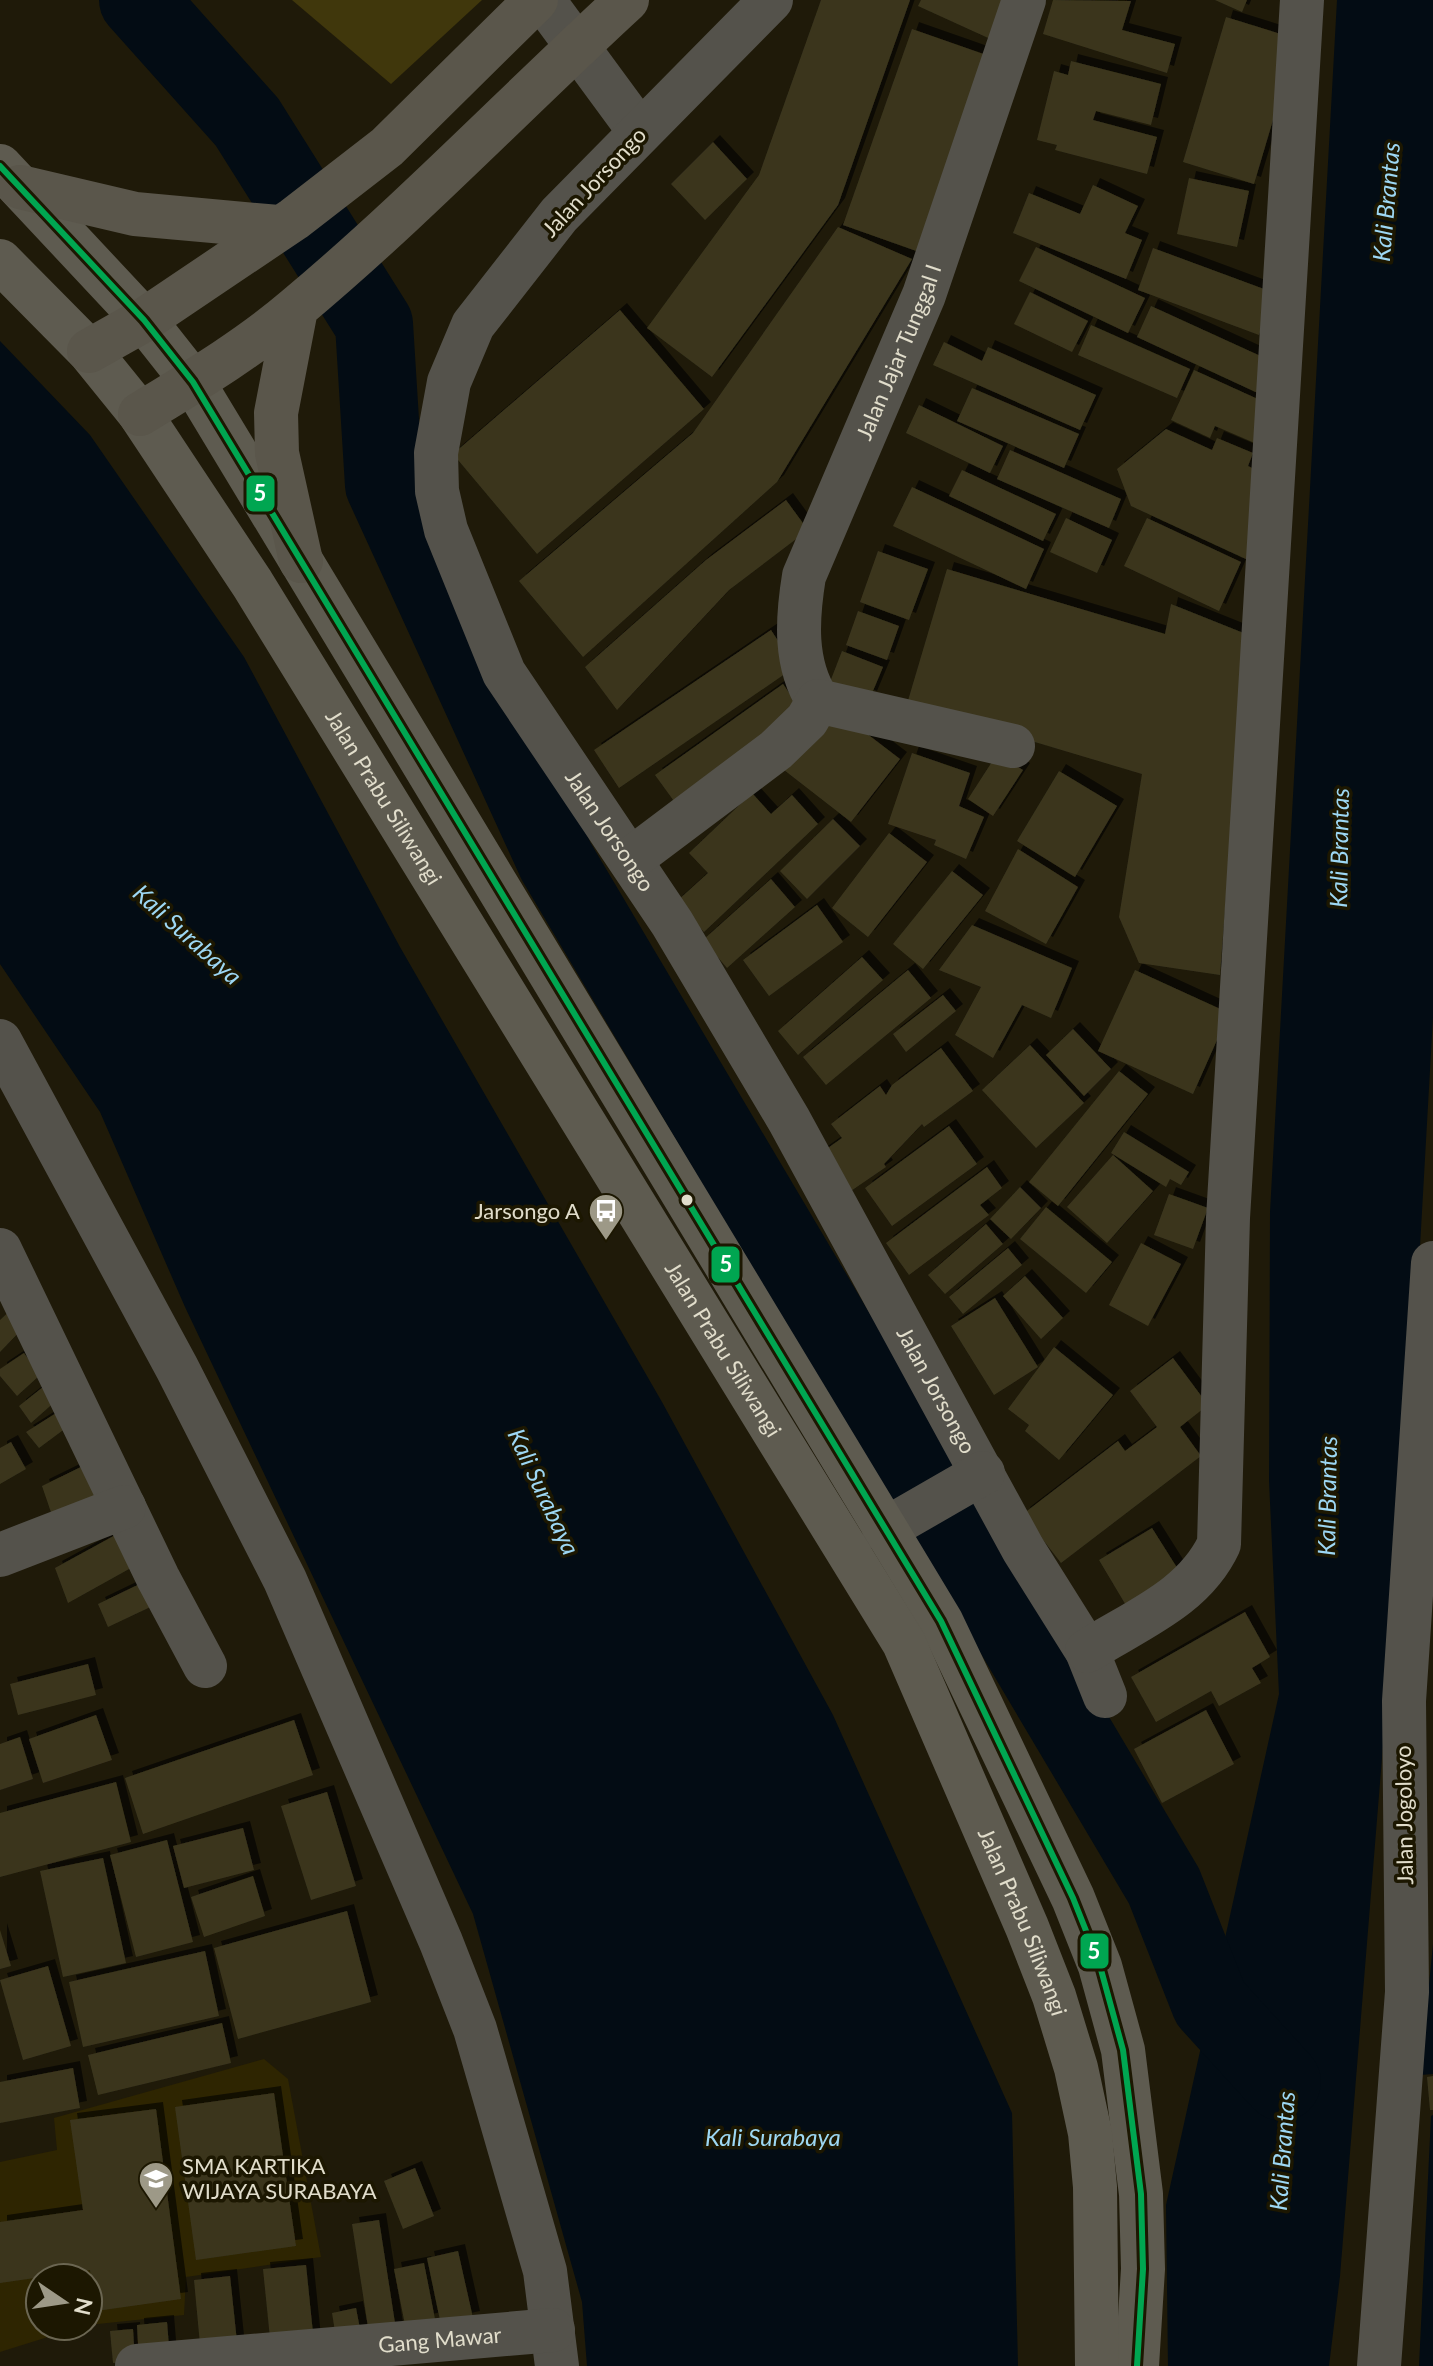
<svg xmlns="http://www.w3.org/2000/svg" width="1433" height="2366" font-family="Lato,sans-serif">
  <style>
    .built { fill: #2e2501 }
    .green { fill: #40370c }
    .water { fill: #030c14 }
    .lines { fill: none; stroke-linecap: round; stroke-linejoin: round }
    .river { stroke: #030c14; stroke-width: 78 }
    .building { fill: #3a351e; filter: url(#shadow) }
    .minor { stroke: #54524b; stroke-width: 44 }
    .major { stroke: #5e5b50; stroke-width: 44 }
    .highway { stroke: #5a564b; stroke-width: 44 }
    .bus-1-casing { stroke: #1c1701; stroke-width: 12 }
    .bus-1 { stroke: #00a651; stroke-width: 6 }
    .bus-dot { fill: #e1ddcb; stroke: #1c1701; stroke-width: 3 }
    .labels { text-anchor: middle; stroke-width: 7; stroke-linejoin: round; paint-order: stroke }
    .street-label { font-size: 22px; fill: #e1ddcb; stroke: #1c1701 }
    .poi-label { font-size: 22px; fill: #e1ddcb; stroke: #1c1701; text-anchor: end }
    .water-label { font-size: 24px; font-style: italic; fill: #9dd7f3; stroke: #1c1701 }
    .line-badge { stroke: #1c1701; stroke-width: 3 }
    .badge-label { font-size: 22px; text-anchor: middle; font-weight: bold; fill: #fff }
  </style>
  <defs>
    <filter id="shadow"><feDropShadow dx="7" dy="-7" stdDeviation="0" flood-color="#0009"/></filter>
  </defs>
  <rect width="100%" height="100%" fill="#1f1a09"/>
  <path class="built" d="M 264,2059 L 288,2079 L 321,2257 L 186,2277 L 184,2315 L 88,2325 L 88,2278 L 40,2278 L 40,2326 L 83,2326 L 0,2352 L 0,2162 L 57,2150 L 54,2118 Z"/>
  <path class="green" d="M 292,0 L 482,0 L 391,84 Z"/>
  <path class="water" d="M 1337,0 L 1433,0 L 1433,1017 L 1412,1388 L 1340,2276 L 1329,2366 L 1168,2366 L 1166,2205 L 1279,1694 L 1269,1481 L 1270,1212 Z
    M 0,341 L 90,435 L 244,657 L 400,947 L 662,1402 L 833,1715 L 1012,2113 L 1018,2366 L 587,2366 L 582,2302 L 473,1914 L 185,1307 L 100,1112 L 0,964 Z
    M 1433,1944 L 1433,2074 L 1420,2075 Z
    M 1433,2115 L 1433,2366 L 1419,2366 L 1431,2116 Z"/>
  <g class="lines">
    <path class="river" d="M 138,0 L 247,122 L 374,324 L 384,485 L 556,861 L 1164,1886 L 1210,2003 L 1282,2082"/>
  </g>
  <path class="building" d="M 821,0 L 910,0 L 838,205 L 712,377 L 647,328 L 759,175 Z
    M 921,0 L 1016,0 L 997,42 L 918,6 Z
    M 1053,0 L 1131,1 L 1122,30 L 1175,44 L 1167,73 L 1043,34 Z
    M 1215,0 L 1247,0 L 1242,12 Z
    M 1226,17 L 1297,39 L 1254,184 L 1183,162 Z
    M 912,29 L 992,57 L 922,253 L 843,225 Z
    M 1071,61 L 1161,84 L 1151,125 L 1096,111 L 1093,120 L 1157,137 L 1147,174 L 1055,150 L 1057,145 L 1037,140 L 1054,71 L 1068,75 Z
    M 713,142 L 747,179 L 705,220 L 671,184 Z
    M 1189,178 L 1249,191 L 1237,247 L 1177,234 Z
    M 1093,185 L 1138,206 L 1125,233 L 1142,240 L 1126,279 L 1013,233 L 1029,193 L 1080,214 Z
    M 838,227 L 912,259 L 777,482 L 583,657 L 519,581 L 693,433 Z
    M 1036,247 L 1145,298 L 1128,333 L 1019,281 Z
    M 1153,248 L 1275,293 L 1259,335 L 1138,290 Z
    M 1030,292 L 1088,321 L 1072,352 L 1014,324 Z
    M 1151,306 L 1276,363 L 1262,395 L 1137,337 Z
    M 620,310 L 704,409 L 537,554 L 453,454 Z
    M 1091,325 L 1190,369 L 1177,398 L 1078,355 Z
    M 944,342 L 982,361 L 988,347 L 1096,395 L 1080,430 L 933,365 Z
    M 1194,370 L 1273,406 L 1257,444 L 1215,426 L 1210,438 L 1171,420 Z
    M 972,388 L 1079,434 L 1064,468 L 957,421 Z
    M 919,405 L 1003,446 L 990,473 L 906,433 Z
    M 1166,429 L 1212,450 L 1217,438 L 1253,453 L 1248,466 L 1264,474 L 1261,566 L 1131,506 L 1117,469 Z
    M 1010,450 L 1121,499 L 1109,528 L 997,479 Z
    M 962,470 L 1056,514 L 1043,541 L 949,496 Z
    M 912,487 L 1044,549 L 1026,589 L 893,526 Z
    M 786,500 L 808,530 L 729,590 L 617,710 L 585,667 L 706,560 Z
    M 1066,518 L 1112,540 L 1097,573 L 1050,552 Z
    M 1147,518 L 1241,562 L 1219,611 L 1124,566 Z
    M 878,551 L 928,569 L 909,620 L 860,602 Z
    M 947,569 L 1165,634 L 1171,604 L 1246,634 L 1220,975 L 1139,963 L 1119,917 L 1142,774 L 907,704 Z
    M 858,611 L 899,626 L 887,660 L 846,645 Z
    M 771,630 L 795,667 L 619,788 L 594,750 Z
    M 842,651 L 883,667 L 870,698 L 830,682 Z
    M 783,684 L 806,717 L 679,808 L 655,775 Z
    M 832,707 L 900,759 L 851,822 L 784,770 Z
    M 912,753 L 970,773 L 959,806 L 984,817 L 966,859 L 934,845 L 936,840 L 888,824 Z
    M 997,754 L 1023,770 L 993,816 L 968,799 Z
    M 1059,771 L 1117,806 L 1075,877 L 1017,841 Z
    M 752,793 L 771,814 L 792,795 L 818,824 L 704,932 L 676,902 L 708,873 L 689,853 Z
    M 833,819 L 860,846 L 807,899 L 780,871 Z
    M 889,833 L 927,862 L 868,937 L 832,908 Z
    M 1018,849 L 1078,887 L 1046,944 L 985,911 Z
    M 952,871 L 983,895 L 923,969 L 893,944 Z
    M 771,879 L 795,907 L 727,968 L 703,940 Z
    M 817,905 L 843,942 L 769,996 L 743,960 Z
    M 972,925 L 1072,968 L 1051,1018 L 1022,1005 L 993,1058 L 955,1035 L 981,987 L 939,970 Z
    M 862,957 L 883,980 L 798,1055 L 778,1031 Z
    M 908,970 L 931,998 L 826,1085 L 803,1057 Z
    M 1135,970 L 1229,1013 L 1193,1094 L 1098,1051 Z
    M 943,995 L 956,1011 L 906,1052 L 893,1034 Z
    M 1073,1029 L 1111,1069 L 1084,1096 L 1046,1055 Z
    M 1030,1045 L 1084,1103 L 1036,1148 L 982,1090 Z
    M 941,1048 L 973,1091 L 924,1127 L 922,1124 L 884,1164 L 886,1167 L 845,1195 L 818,1155 L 842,1138 L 831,1124 L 880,1086 L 886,1095 L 892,1085 Z
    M 1119,1071 L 1148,1094 L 1058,1206 L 1029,1182 Z
    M 949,1126 L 977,1164 L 892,1226 L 865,1188 Z
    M 1124,1132 L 1189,1172 L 1181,1185 L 1170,1179 L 1166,1187 L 1111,1153 Z
    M 1113,1155 L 1153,1191 L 1107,1243 L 1067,1207 Z
    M 987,1167 L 1002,1188 L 980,1205 L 989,1215 L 909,1275 L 886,1243 Z
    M 1020,1187 L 1041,1208 L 1011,1239 L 990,1219 Z
    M 1169,1194 L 1208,1208 L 1193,1249 L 1154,1235 Z
    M 1046,1207 L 1112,1262 L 1086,1293 L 1020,1239 Z
    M 986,1224 L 1003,1244 L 945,1294 L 928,1275 Z
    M 1141,1243 L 1181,1264 L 1148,1326 L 1109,1305 Z
    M 1008,1248 L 1022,1265 L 963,1314 L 949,1297 Z
    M 1025,1276 L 1063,1318 L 1041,1339 L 1003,1296 Z
    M 995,1298 L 1038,1367 L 994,1395 L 951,1326 Z
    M 14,1307 L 27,1324 L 0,1352 L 0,1320 Z
    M 1054,1347 L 1113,1395 L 1059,1460 L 1025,1431 L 1029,1425 L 1008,1409 Z
    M 24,1353 L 40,1375 L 17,1396 L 0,1376 L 0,1369 Z
    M 1173,1358 L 1208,1405 L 1180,1427 L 1201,1456 L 1061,1563 L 1023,1514 L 1118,1441 L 1125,1451 L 1157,1427 L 1130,1391 Z
    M 48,1383 L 58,1399 L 31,1423 L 19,1406 Z
    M 61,1410 L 70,1425 L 39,1448 L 26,1432 Z
    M 11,1442 L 26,1469 L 0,1484 L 0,1448 Z
    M 87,1464 L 104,1498 L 54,1521 L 42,1486 Z
    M 1152,1528 L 1181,1574 L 1127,1607 L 1099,1560 Z
    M 119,1533 L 138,1564 L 68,1603 L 55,1568 Z
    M 150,1579 L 161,1602 L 108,1627 L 98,1604 Z
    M 1245,1612 L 1270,1657 L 1252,1668 L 1261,1683 L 1219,1706 L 1211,1691 L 1156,1722 L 1131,1677 Z
    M 88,1664 L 96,1695 L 18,1715 L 10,1684 Z
    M 1206,1710 L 1234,1764 L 1162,1803 L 1134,1749 Z
    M 96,1715 L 112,1760 L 43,1783 L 29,1739 Z
    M 294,1720 L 313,1775 L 143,1834 L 125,1778 Z
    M 20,1737 L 33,1779 L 0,1790 L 0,1744 Z
    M 116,1782 L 131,1842 L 0,1877 L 0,1813 Z
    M 327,1792 L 356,1886 L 311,1900 L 281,1806 Z
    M 243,1828 L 254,1870 L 184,1888 L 173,1846 Z
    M 167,1840 L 193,1942 L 136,1957 L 110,1855 Z
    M 103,1858 L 126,1963 L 63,1977 L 40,1871 Z
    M 253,1876 L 265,1916 L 204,1937 L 191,1897 Z
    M 347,1911 L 371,2002 L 238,2039 L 214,1948 Z
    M 0,1930 L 11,1966 L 0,1969 Z
    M 205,1951 L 219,2016 L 83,2047 L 69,1982 Z
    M 48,1966 L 71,2046 L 23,2060 L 0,1980 Z
    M 222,2023 L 231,2063 L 98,2095 L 88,2055 Z
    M 73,2068 L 80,2108 L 0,2123 L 0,2082 Z
    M 1433,2076 L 1433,2110 L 1430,2110 L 1427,2077 Z
    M 274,2093 L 296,2246 L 196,2260 L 175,2107 Z
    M 156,2109 L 181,2299 L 96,2311 L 90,2270 L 0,2283 L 0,2222 L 83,2210 L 70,2120 Z
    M 415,2168 L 434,2216 L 403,2229 L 384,2181 Z
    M 379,2220 L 397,2336 L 370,2340 L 352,2224 Z
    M 458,2251 L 473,2318 L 441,2325 L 427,2258 Z
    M 424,2263 L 435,2319 L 405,2325 L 394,2269 Z
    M 306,2265 L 314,2343 L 271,2348 L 263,2269 Z
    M 230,2276 L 238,2351 L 201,2355 L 194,2280 Z
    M 356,2308 L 362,2339 L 337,2344 L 332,2313 Z
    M 167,2322 L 170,2359 L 139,2362 L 137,2325 Z
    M 133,2329 L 135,2361 L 113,2363 L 110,2331 Z"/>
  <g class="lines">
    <g class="minor">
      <path d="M 543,0 L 640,132"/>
      <path id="s1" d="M 771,0 L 559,215 L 473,325 L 449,382 L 436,453 L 437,491 L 446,530 L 504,673 L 672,923 L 789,1120 L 1023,1549 L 1087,1651 L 1105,1696"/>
      <path id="s2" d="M 818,701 C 794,664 797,619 804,576 L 924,295 L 1024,0"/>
      <path d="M 631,859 L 776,750 L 807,720 L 818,701 L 1013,746"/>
      <path d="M 0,1041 L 177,1368 L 285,1580 L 441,1942 L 475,2029 L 545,2271 L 557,2366"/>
      <path d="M 0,1250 L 158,1578 L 205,1666"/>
      <path d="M 884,1530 L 983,1473"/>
      <path d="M 0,1555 L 124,1507"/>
      <path d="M 1087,1651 C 1136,1620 1194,1598 1219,1544 L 1228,1218 L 1302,0"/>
      <path id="s3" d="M 137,2366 L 553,2330"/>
      <path d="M 1379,2366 L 1407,1992 L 1404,1701 L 1433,1263"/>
    </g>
    <g class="major">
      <path d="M 0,166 L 144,320 L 193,382 L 941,1621 L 1073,1898 L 1100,1966 L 1123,2050 L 1141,2194 L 1143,2269 L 1137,2366"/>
      <path id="s4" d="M 0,261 L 89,351 L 140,414 L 252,583 L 904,1643 L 1027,1927 L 1054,1996 L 1076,2068 L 1090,2133 L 1095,2187 L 1097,2366"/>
    </g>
    <path class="highway" d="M 20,187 L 135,214 L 278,227
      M 296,309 L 276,413 L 277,453 L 301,561
      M 89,351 L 144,320 L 294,219 L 387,147 L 536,0
      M 140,414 C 194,381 248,349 296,308 C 412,211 516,102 627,0"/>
    <defs>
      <path id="bus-1" d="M 0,166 L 144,320 L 193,382 L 941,1621 L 1073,1898 L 1100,1966 L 1123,2050 L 1141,2194 L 1143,2269 L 1137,2366"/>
    </defs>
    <use href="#bus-1" class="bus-1-casing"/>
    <use href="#bus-1" class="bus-1"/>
  </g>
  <defs>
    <symbol id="bus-pin" viewBox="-11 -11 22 30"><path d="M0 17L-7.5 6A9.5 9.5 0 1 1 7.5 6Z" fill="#9d9987" stroke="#1c1701"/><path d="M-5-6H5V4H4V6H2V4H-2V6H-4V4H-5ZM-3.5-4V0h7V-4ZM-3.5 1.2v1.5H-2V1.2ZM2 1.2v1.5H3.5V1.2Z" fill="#fff"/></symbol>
    <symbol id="school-pin" viewBox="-11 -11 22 30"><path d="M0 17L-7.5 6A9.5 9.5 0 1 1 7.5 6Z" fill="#9d9987" stroke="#1c1701"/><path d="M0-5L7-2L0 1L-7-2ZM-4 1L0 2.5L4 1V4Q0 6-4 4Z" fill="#fff"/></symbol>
  </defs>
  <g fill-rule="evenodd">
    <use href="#bus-pin" x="586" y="1191" width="40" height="54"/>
    <use href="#school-pin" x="136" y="2159" width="40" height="54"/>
  </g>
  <circle class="bus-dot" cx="687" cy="1200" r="7"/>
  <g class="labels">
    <g class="street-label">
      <text transform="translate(594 182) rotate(-47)" y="8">Jalan Jorsongo</text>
      <text dy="8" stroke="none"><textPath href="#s2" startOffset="372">Jalan Jajar Tunggal I</textPath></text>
      <text dy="8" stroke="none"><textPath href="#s4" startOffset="662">Jalan Prabu Siliwangi</textPath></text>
      <text dy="8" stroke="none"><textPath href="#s1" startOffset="998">Jalan Jorsongo</textPath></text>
      <text dy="8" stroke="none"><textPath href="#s4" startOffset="1310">Jalan Prabu Siliwangi</textPath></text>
      <text dy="8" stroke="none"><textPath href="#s1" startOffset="1646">Jalan Jorsongo</textPath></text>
      <text transform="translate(1404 1815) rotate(-91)" y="8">Jalan Jogoloyo</text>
      <text dy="8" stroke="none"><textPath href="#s4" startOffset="1958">Jalan Prabu Siliwangi</textPath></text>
      <text dy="8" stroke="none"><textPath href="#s3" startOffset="304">Gang Mawar</textPath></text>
    </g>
    <g class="poi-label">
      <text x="580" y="1219">Jarsongo A</text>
      <text x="182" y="2174" text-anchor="start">SMA KARTIKA<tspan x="182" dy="25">WIJAYA SURABAYA</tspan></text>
    </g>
    <g class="water-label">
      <text transform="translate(1387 202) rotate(-85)" y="8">Kali Brantas</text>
      <text transform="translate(1340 848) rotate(-89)" y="8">Kali Brantas</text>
      <text transform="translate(187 935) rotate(42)" y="8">Kali Surabaya</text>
      <text transform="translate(543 1492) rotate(65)" y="8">Kali Surabaya</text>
      <text transform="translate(1328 1496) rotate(-89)" y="8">Kali Brantas</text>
      <text x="773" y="2146">Kali Surabaya</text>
      <text transform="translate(1283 2151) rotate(-86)" y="8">Kali Brantas</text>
    </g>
  </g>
  <g class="line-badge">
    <rect x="245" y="474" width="31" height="39" rx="8" fill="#00a651"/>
    <rect x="710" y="1245" width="31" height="39" rx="8" fill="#00a651"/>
    <rect x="1079" y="1932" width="31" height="38" rx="8" fill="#00a651"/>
  </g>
  <g class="badge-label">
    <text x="260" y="501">5</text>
    <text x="726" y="1272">5</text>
    <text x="1094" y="1959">5</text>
  </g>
  <g transform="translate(64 2302) rotate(103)"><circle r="38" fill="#1c1701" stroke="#6b6652" stroke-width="2"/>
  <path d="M0-6L14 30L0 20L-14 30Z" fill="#9d9987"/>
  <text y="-12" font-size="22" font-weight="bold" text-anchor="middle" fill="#e1ddcb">N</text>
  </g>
</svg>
